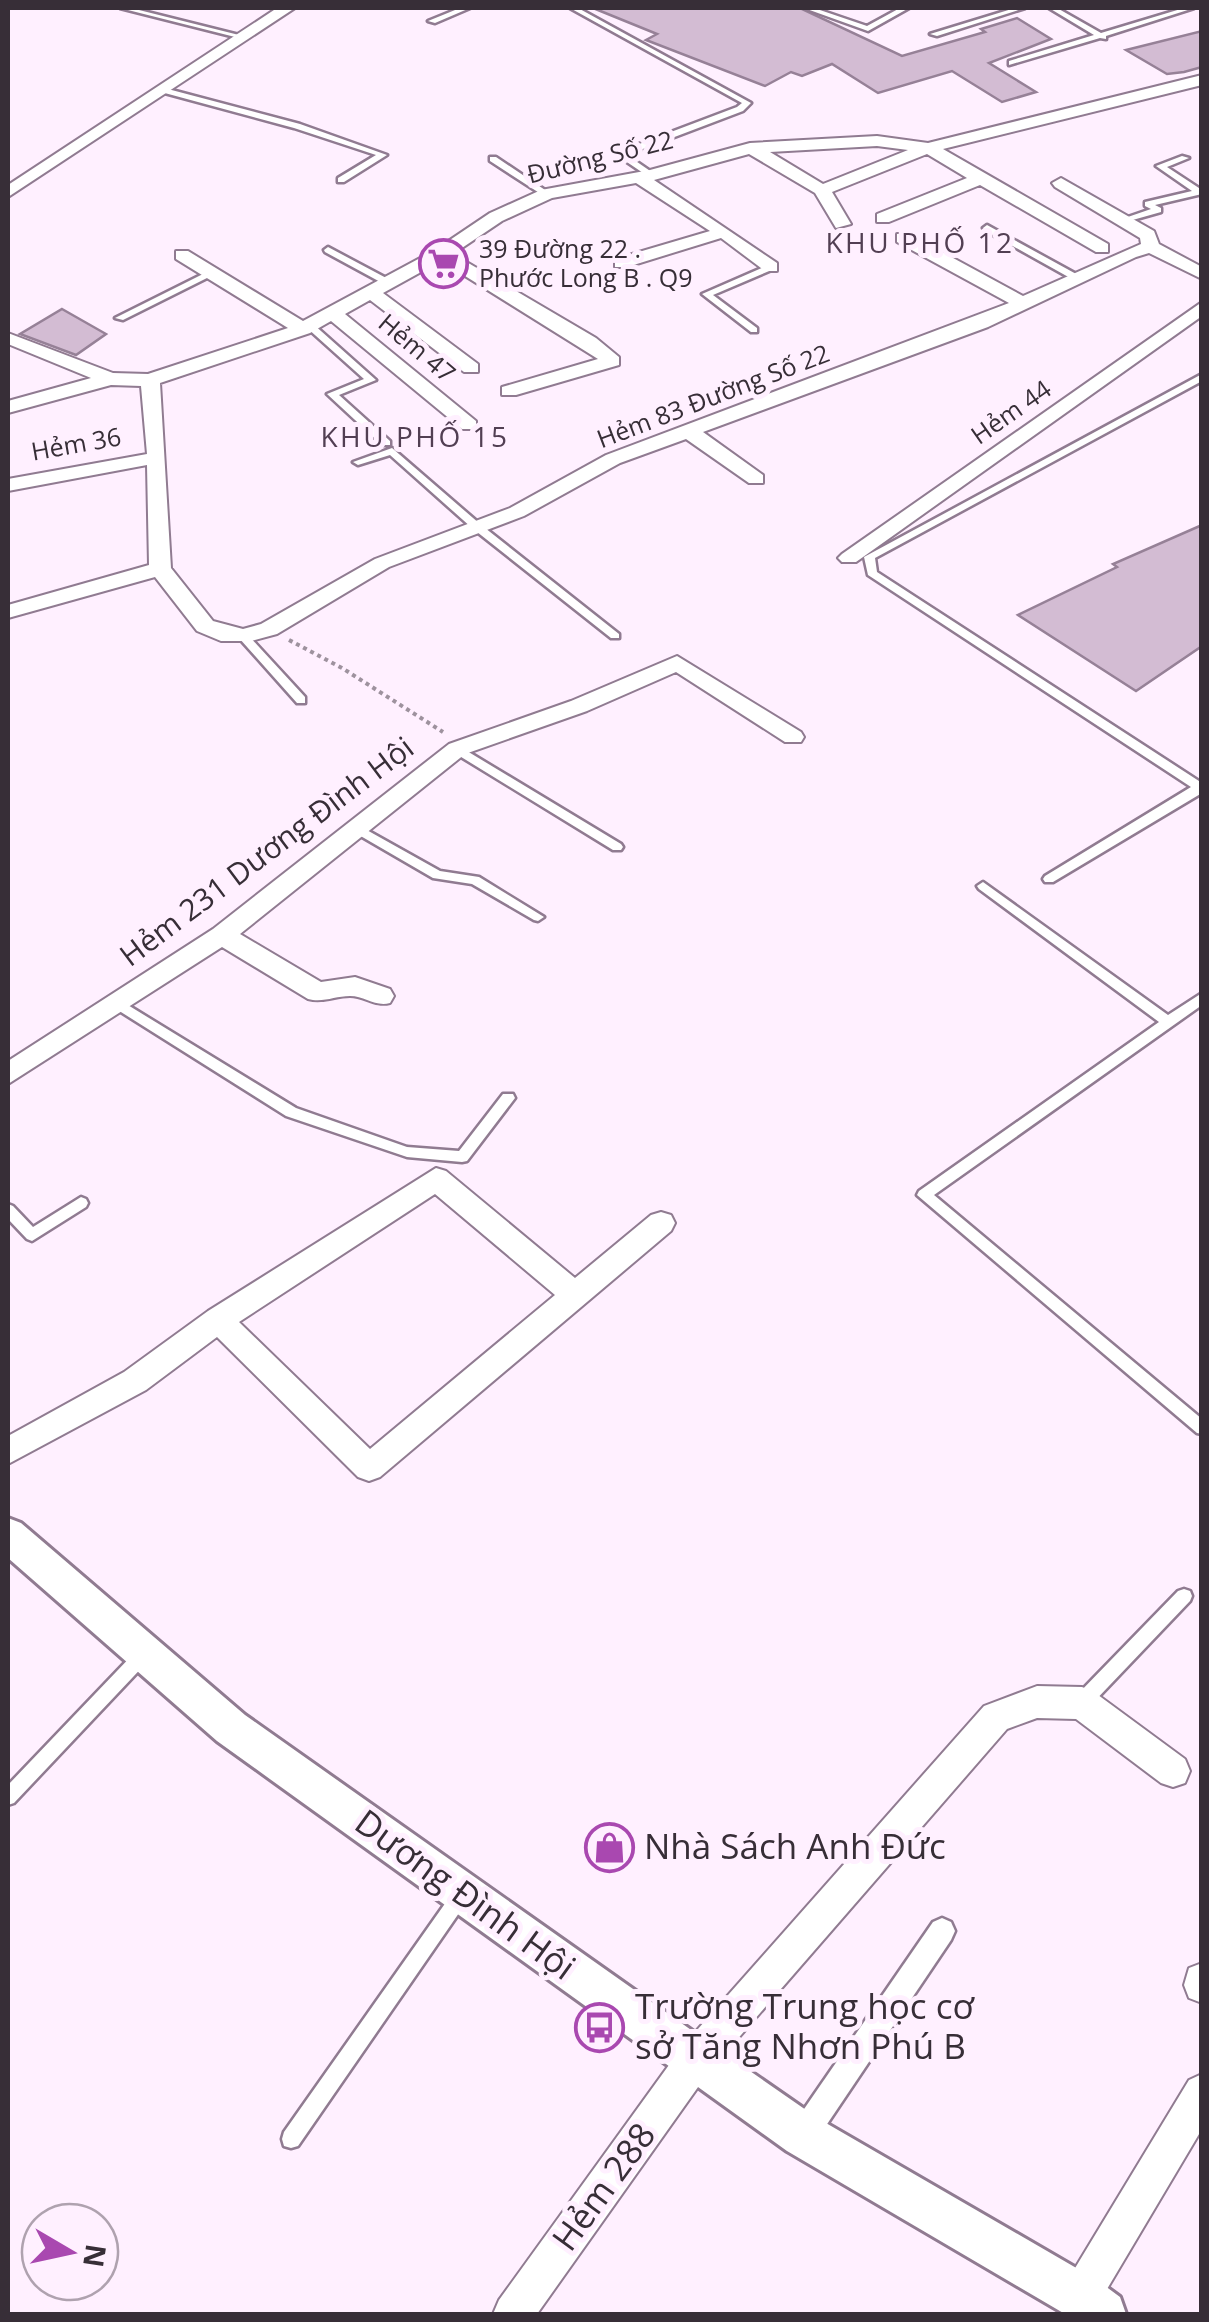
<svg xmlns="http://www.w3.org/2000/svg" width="1209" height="2322" font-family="'Open Sans',sans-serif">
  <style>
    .building { fill: #d3bcd3; stroke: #968197; stroke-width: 2.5 }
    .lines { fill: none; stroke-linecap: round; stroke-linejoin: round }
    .service-casing { stroke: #907b91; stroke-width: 5 }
    .pedestrian-casing { stroke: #907b91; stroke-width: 5 }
    .minor-casing { stroke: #907b91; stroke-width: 4 }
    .tertiary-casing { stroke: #907b91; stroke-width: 6 }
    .path { stroke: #9e929e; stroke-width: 4; stroke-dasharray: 4 4; stroke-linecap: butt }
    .service { fill: #fff; fill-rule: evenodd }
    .pedestrian { fill: #fff; fill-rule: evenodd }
    .minor { fill: #fff; fill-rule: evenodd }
    .tertiary { fill: #fff; fill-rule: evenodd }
    .labels { text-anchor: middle; stroke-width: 10; stroke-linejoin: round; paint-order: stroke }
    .far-street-label { font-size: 25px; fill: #372e37; stroke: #fff0ff }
    .far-poi-label { font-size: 25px; fill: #372e37; stroke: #fff0ff; text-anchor: start }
    .far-neighbourhood-label { font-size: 28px; letter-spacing: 2.5px; fill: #523f53; stroke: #fff0ff }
    .street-label { font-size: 30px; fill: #372e37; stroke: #fff0ff }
    .near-poi-label { font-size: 35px; fill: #372e37; stroke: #fff0ff; text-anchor: start }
    .near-street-label { font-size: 35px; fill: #372e37; stroke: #fff0ff }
  </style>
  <rect width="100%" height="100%" fill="#fff0ff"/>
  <path class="building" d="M 593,8 L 800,8 L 902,56 L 985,32 L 981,29 L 1017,18 L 1051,39 L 989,63 L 1036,92 L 1002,102 L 952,71 L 878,93 L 832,64 L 802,76 L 791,72 L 765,86 L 646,40 L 657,34 Z
    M 1202,31 L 1202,67 L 1184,72 L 1167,74 L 1126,50 Z
    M 62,309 L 106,334 L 76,355 L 20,334 Z
    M 1202,525 L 1202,646 L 1136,691 L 1018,615 L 1117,567 L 1113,564 Z"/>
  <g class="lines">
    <defs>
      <path id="service" d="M 120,8 L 131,8 L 247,37 L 243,39 Z
        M 460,8 L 470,8 L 435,23 L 428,21 Z
        M 570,8 L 578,8 L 751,103 L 743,111 L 627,155 L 656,175 L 649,177 L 618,156 L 618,152 L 737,107 L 742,103 Z
        M 804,8 L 814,8 L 867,26 L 900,8 L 909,8 L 868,31 Z
        M 1015,8 L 1025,8 L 937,36 L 930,34 Z
        M 1049,8 L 1057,8 L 1101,33 L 1184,8 L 1194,8 L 1106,36 L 1106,39 L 1100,38 L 1009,65 L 1009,61 L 1094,35 Z
        M 164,88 L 300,124 L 387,155 L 344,182 L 338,182 L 338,178 L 376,155 L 294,128 L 161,92 L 160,90 Z
        M 1182,156 L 1189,158 L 1167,167 L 1202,190 L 1202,194 L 1155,205 L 1161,208 L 1161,212 L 1122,223 L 1122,219 L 1151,209 L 1145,206 L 1145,202 L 1192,191 L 1156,166 Z
        M 490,157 L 496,157 L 551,194 L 544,196 L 490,161 Z
        M 987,225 L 1078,275 L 1080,277 L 1072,279 L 984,230 L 983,228 Z
        M 328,247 L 390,280 L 392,282 L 384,284 L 325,252 L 324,250 Z
        M 771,264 L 775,267 L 774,269 L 713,295 L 757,328 L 757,332 L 751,332 L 702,294 Z
        M 209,271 L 217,273 L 123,320 L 115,318 Z
        M 306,323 L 312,323 L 376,380 L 339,395 L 390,441 L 390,445 L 382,445 L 327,394 L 364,379 L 306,327 Z
        M 1202,374 L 1202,381 L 875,558 L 877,572 L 1202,783 L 1202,793 L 1053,882 L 1045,882 L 1043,879 L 1045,876 L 1191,787 L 868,575 L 864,557 Z
        M 392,448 L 480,524 L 619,634 L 619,638 L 611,638 L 472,528 L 390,455 L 358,465 L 353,462 Z
        M 243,633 L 247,634 L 305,697 L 305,703 L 297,703 L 239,638 L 238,636 Z
        M 457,745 L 621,844 L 623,847 L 621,850 L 613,850 L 453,752 L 451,749 Z
        M 356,824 L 440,871 L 479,877 L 544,917 L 538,921 L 534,920 L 472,884 L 433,878 L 352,831 L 350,828 L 352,825 Z
        M 983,882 L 1168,1015 L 1202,993 L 1202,1005 L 934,1195 L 1202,1419 L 1202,1434 L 1197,1433 L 917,1195 L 919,1191 L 1159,1022 L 979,889 L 977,886 Z
        M 118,999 L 296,1108 L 407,1147 L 459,1151 L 503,1094 L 513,1094 L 515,1098 L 467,1161 L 462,1162 L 407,1157 L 286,1116 L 113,1007 L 112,1004 L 113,1001 Z
        M 81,1197 L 86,1199 L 88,1203 L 86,1207 L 32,1241 L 27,1239 L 8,1219 L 8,1204 L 13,1206 L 33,1227 Z
        M 1184,1589 L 1190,1591 L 1192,1596 L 1190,1601 L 1088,1708 L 1082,1710 L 1076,1708 L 1074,1702 L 1076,1696 L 1178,1591 Z
        M 144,1646 L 150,1649 L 152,1654 L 150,1659 L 14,1803 L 8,1805 L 8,1785 L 138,1649 Z
        M 462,1885 L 468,1888 L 471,1894 L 468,1900 L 298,2146 L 291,2148 L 284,2146 L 282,2139 L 284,2132 L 456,1888 Z"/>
      <path id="pedestrian" d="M 942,1918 L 951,1922 L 955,1931 L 951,1940 L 813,2145 L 803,2149 L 793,2145 L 789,2135 L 793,2125 L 933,1922 Z"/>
      <path id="minor" d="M 277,8 L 295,8 L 8,197 L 8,185 Z
        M 1202,75 L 1202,85 L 943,149 L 1108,244 L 1108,252 L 1096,252 L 980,185 L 889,222 L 877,222 L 877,214 L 967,178 L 927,154 L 832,192 L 851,224 L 836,228 L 815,193 L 749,154 L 654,180 L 777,263 L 777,271 L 765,271 L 721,238 L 627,267 L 615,267 L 615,259 L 710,231 L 636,183 L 552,198 L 502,221 L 453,254 L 596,338 L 619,357 L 619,365 L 516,395 L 502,395 L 502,387 L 598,359 L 441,261 L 383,293 L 478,364 L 478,372 L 464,372 L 370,300 L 345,314 L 476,421 L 476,429 L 462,429 L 331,321 L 310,333 L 160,383 L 171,568 L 213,621 L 243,629 L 261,624 L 375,559 L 510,508 L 606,455 L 1009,303 L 897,242 L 897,234 L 909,234 L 1023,296 L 1141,244 L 1140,238 L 1055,187 L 1052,183 L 1061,178 L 1154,231 L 1159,244 L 1202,267 L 1202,279 L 1149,253 L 1136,257 L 988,327 L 703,432 L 763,475 L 763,483 L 749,483 L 686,439 L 620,463 L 524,516 L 389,567 L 277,634 L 251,641 L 221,641 L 197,631 L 155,577 L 8,618 L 8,605 L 149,565 L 147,465 L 8,491 L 8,479 L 147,454 L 141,386 L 111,385 L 8,413 L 8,401 L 91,378 L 8,344 L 8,333 L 113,373 L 148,374 L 288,328 L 176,259 L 176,251 L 188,251 L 303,321 L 435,250 L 490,213 L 541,190 L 650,170 L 750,143 L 877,136 L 928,143 ZM 877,146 L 908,150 L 823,184 L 770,152 Z
        M 1202,302 L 1202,316 L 856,562 L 842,562 L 838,558 L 842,554 Z
        M 677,656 L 801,732 L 804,737 L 801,742 L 785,742 L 676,672 L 587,711 L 465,754 L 240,934 L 321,982 L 355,977 L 390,989 L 394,996 L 390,1003 C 375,1007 365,996 350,996 C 335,996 323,1003 308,999 L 222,947 L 8,1084 L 8,1061 L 213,929 L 449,744 L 571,701 Z
        M 436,1168 L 446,1171 L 575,1278 L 651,1215 L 661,1212 L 671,1215 L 675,1223 L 671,1231 L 380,1477 L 369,1481 L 358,1477 L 217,1337 L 146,1390 L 8,1464 L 8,1436 L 124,1372 L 208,1311 ZM 435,1194 L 555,1295 L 370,1449 L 239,1322 Z
        M 1037,1686 L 1082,1687 L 1094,1692 L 1185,1759 L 1190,1771 L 1185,1783 L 1173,1787 L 1161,1783 L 1076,1719 L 1037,1718 L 1007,1729 L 708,2073 L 537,2314 L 493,2314 L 499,2300 L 682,2047 L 984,1706 Z
        M 1202,1963 L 1202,2003 L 1189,1998 L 1184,1985 L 1189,1968 Z
        M 1202,2074 L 1202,2129 L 1094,2311 L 1086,2314 L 1066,2311 L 1060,2297 L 1066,2283 L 1189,2080 Z"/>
      <path id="tertiary" d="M 8,1518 L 21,1523 L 245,1715 L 711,2044 L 819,2119 L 1097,2280 L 1120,2297 L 1126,2314 L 1065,2314 L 787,2151 L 217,1741 L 8,1558 Z"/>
    </defs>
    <use href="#service" class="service-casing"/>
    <use href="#pedestrian" class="pedestrian-casing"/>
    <use href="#minor" class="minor-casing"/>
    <use href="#tertiary" class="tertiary-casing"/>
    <path class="path" d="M 289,640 L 342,668 L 443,732"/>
    <use href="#service" class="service"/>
    <use href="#pedestrian" class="pedestrian"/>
    <use href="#minor" class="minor"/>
    <use href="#tertiary" class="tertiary"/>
  </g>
  <defs>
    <symbol id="supermarket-ring" viewBox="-11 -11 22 22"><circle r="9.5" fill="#fff0ff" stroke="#a948b0" stroke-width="1.5"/><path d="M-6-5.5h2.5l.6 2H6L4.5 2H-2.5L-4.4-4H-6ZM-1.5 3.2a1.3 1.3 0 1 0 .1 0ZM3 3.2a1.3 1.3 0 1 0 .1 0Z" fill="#a948b0"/></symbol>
    <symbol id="shop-ring" viewBox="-11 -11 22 22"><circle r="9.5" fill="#fff0ff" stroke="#a948b0" stroke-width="1.5"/><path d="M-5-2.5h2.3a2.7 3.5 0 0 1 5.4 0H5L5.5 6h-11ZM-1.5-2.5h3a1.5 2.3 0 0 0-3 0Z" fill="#a948b0"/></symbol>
    <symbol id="bus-ring" viewBox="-11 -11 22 22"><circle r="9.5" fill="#fff0ff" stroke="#a948b0" stroke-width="1.5"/><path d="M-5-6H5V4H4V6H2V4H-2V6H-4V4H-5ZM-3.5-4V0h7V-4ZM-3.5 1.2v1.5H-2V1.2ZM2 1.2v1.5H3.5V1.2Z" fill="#a948b0"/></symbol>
  </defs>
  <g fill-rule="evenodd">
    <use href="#supermarket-ring" x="416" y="236" width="55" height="55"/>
    <use href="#shop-ring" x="582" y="1820" width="55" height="55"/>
    <use href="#bus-ring" x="572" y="2000" width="55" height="55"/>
  </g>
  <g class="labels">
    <g class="far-street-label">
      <text transform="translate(600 157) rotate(-14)" y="9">Đường Số 22</text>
      <text transform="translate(417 348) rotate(40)" y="9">Hẻm 47</text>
      <text transform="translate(713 396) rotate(-21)" y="9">Hẻm 83 Đường Số 22</text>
      <text transform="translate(1011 412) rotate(-35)" y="9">Hẻm 44</text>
      <text transform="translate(76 444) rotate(-10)" y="9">Hẻm 36</text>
    </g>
    <g class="far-poi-label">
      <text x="479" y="258">39 Đường 22 .<tspan x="479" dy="29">Phước Long B . Q9</tspan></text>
    </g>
    <g class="far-neighbourhood-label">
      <text x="920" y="253">KHU PHỐ 12</text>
      <text x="415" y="447">KHU PHỐ 15</text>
    </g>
    <g class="street-label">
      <text transform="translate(267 852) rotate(-37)" y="10">Hẻm 231 Dương Đình Hội</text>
    </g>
    <g class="near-poi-label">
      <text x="644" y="1859">Nhà Sách Anh Đức</text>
      <text x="635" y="2019">Trường Trung học cơ<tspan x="635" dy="40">sở Tăng Nhơn Phú B</tspan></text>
    </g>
    <g class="near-street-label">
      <text transform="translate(465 1895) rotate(36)" y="12">Dương Đình Hội</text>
      <text transform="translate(604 2187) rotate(-54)" y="12">Hẻm 288</text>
    </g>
  </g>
  <rect width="1209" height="2322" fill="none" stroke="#372e37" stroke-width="20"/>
  <g transform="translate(70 2252) rotate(99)"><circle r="48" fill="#fff0ff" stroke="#afa2af" stroke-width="2.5"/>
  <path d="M0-8L18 38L0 25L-18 38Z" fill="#a948b0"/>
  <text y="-15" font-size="28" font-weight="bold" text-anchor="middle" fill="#372e37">N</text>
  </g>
</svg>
